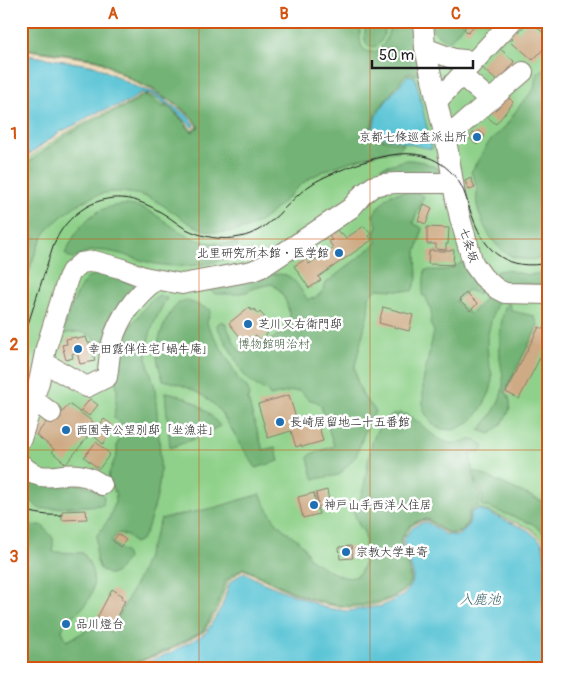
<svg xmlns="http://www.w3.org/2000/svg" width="569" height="689" font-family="Pangolin,'Klee One',sans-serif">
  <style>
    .green { fill: #8fd18a; stroke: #567653 }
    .forest { fill: #73b376; stroke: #486849 }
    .water { fill: #5bc5d6; stroke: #3c7079 }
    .building { fill: #ceab85 }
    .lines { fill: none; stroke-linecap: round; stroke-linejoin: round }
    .minor-casing { stroke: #867c6c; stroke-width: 22 }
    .minor { stroke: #fff; stroke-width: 20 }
    .tram { stroke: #1c1c1c; stroke-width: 1 }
    .grid { fill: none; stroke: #d4530e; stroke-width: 1; stroke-opacity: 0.55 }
    .poi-dot { fill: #1f6fb2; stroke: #fff; stroke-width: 2 }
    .labels { text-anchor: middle; stroke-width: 5; stroke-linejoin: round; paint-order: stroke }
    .poi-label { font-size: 12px; fill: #1c1c1c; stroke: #fff; text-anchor: start }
    .street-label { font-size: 12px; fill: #1c1c1c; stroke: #fff }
    .park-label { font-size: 12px; fill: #4a6448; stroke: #fff }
    .water-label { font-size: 14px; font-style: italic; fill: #356066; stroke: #fff }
    .neatline { fill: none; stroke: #d4530e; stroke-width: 2 }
    .grid-label { font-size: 16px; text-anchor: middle; font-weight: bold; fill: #d4530e }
  </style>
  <rect width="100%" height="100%" fill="#fff"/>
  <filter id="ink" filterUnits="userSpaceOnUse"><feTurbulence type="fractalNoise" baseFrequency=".02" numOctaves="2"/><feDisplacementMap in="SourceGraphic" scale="10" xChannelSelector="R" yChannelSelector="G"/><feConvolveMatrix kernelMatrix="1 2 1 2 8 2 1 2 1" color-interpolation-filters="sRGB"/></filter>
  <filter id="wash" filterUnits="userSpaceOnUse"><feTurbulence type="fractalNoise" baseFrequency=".0096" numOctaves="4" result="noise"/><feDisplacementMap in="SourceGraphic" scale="20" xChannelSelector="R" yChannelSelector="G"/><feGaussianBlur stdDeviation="1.12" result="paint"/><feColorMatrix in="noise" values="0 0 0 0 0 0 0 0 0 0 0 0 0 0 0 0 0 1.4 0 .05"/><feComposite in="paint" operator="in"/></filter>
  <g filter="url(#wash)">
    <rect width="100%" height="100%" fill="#f0dcbb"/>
    <path class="green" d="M 21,21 L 548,21 L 548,564 L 544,541 L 530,528 L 479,508 C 468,511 471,513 468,522 C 467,526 464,530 461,532 C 449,539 437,527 427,520 C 411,522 410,528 401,541 C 404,551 413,571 411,582 C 409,590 399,595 391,599 C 338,623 290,591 243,569 L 228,581 L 219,606 L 204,632 L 168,651 L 124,668 L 24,668 L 22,603 L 21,602 L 21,163 L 64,134 L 97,116 L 129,104 L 141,95 L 153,96 L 163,105 L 169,106 L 183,120 L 192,131 L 198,126 L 189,115 L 169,100 L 165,99 L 153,90 L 142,86 L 97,60 L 21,49 Z"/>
    <path class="forest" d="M 21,21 L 362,21 C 360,31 356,50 370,52 C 373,52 376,52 378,50 C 387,44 389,31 391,21 L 416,21 L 421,61 L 418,64 L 420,71 L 416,75 L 409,73 L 405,75 L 375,114 L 370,132 L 376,138 L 404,144 L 399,151 C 394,152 389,152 384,152 C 378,153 372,155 366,157 C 346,163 323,169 306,181 C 284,197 271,221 243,229 C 216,237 198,231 176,214 C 167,208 159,202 150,198 C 146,196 140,195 135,194 C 129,193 123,192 116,192 C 95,192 74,205 59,219 C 53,224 45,231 42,239 C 31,259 27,282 21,304 L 21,168 L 65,136 L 98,118 L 130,105 L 142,96 L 152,98 L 161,107 L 168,107 L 182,120 L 192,132 L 199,127 L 190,115 L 169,99 L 165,98 L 153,89 L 142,85 L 98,59 L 21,48 Z
      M 367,21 L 387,21 C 385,32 382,51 368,46 C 362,39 365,30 367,21 Z
      M 429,21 L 466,21 L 450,41 C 438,37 433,32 429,21 Z
      M 548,65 L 548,257 C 538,259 527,261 517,258 C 495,252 482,226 477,205 C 476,200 477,195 477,190 C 477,184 473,177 471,172 L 489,142 L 505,127 L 520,105 L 534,89 L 536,75 Z
      M 406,160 C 419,160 429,163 440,170 L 434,173 L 381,175 L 382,167 Z
      M 404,192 L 415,192 L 424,196 L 413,223 L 422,228 L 420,240 L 416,252 L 417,279 L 412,291 L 377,289 L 369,297 L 368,313 L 355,366 L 355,370 L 358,384 L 363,396 L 376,411 L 368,423 L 356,456 L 339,475 L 315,479 L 313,478 L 308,458 L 311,454 L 334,446 L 321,406 L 317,402 L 308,399 L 300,391 L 292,391 L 270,396 L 267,391 L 254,384 L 244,375 L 216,325 L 222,321 L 225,323 L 234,342 L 241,353 L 245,353 C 261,345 279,337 291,324 C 290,310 284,291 272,284 L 255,288 L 246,292 L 235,294 L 215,294 L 210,290 L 210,287 C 225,284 275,269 288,276 C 296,280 302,292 308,300 C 318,297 323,293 326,283 L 377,243 L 374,234 L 377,225 L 373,215 L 380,205 L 391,194 Z
      M 119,205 C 124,205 130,205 135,206 C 156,210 171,229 190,237 C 205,244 221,244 237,243 L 239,255 C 219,262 195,267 174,266 C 166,265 158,265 151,263 C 132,258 110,248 90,251 C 84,253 78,256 72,259 L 65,254 C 77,228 90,209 119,205 Z
      M 462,262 L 465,268 L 483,288 L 478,294 L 468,290 L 455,301 L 470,314 L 481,303 L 489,292 L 499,297 L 492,317 L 487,339 L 488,359 L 492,374 L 492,384 L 490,392 L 484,404 L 476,416 L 469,423 L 454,430 L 442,429 L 437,427 L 431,422 L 423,410 L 423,382 L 434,331 C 427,321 432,319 431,310 C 430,306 427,302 426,297 L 422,295 L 425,270 C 440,270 450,272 462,262 Z
      M 506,270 L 529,275 L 548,272 L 548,285 L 504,283 L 491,275 L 497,271 Z
      M 104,274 L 118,278 L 134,285 L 102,345 C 86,330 82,331 62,334 L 63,328 C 68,316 79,284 88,278 C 93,274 98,274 104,274 Z
      M 159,295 L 167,298 C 157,316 147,333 147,355 C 147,367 153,377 155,388 C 156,401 157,413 158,426 C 161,462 163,485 150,520 C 147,529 145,541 134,543 L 128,536 L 119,533 L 111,541 L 121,550 L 125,552 L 127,558 L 120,569 L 113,574 L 108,574 L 100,569 L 96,559 L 96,548 L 97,535 L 109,519 L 115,502 L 116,494 L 108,480 L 109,473 L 117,454 L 117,444 L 126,427 L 114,418 L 117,392 L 115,370 L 122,342 L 133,323 L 150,301 Z
      M 185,300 L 211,310 L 207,322 L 208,326 L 232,367 L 238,379 L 248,388 L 249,394 L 248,400 L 263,450 L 275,447 L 279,461 L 256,468 C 249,457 241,446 235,435 C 229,426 225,417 218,409 C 204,393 183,384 163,380 C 160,370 156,360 157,349 C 158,337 168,312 178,304 C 179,303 184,301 185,300 Z
      M 508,301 L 512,311 L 534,316 L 537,322 L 538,326 L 505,392 C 519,405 502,426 490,434 L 479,430 C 490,419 501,402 503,386 C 504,376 501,368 500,358 C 499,341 500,315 508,301 Z
      M 165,392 C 188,395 206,408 220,426 L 189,441 L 170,448 Z
      M 400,413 C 417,415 429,437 446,442 C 460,447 469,433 483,445 L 483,449 L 479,453 L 475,451 L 470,455 L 475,486 C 482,491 480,498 478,506 C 465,510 471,515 466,525 C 456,543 438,527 428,519 C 411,521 408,527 400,540 C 403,551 412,571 410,581 C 407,590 398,594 390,598 C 380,602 372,603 361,605 C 316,610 283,585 243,568 L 226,580 L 217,605 L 203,631 L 168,650 L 121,668 L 25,668 L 23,602 L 21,599 L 21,522 L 27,526 L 42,525 L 53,538 L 53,552 L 83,553 C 98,574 98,595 77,613 C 68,620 65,619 62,631 L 67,641 L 93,627 L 110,633 L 140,575 L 161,519 L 217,507 L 260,494 C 265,503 271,517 278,524 C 291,538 302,537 309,558 C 326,569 362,596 364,558 C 365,551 366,542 365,535 C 364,531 361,529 359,525 C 357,520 355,515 353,511 C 375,485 359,420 400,413 Z
      M 475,471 L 548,504 L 548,537 L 533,524 L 481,505 C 483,499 483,493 480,487 L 476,484 Z
      M 70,482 L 101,491 L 104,497 L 103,505 L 40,509 C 32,503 27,498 25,488 L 31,483 Z"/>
    <path class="water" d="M 21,54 L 96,66 L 140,89 L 153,92 L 188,116 L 195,126 L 193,128 L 168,104 L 164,103 L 152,94 L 140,93 L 129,102 L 93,114 L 81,122 L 60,132 L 21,160 Z
      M 408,75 L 415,77 L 432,149 C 422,147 413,145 403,142 C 393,138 381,139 372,132 L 376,116 L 387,100 Z
      M 479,509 L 528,530 L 542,542 L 548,571 L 548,668 L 131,668 L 170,653 L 206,633 L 222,606 L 230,582 L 244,572 L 259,581 L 326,608 L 348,611 L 382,606 L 402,596 L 408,590 L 412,584 L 413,574 L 403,541 C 410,530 413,524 427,522 L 444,534 L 457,536 C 468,529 469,525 471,513 L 474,511 Z"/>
    <g id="blocks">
      <path class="building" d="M 470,21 L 473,21 L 476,23 L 468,33 L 464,29 Z
        M 528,21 L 530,21 L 548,37 L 548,44 L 533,60 L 511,41 L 514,38 L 510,35 L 515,29 L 519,32 Z
        M 534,21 L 548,21 L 548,33 Z
        M 497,46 L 515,62 L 498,82 L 480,66 Z
        M 503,94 L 514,102 L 496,124 L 485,115 Z
        M 479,130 L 485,136 L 477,145 L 469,138 L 474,132 L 476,134 Z
        M 471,178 L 475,188 L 469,190 L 465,181 Z
        M 424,204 L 432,208 L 426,224 L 418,221 Z
        M 364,226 L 371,234 L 369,236 L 372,240 L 318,277 L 321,280 L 309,288 L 294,266 L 306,259 L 309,264 L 333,248 L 329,241 L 332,240 L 329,236 L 337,230 L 340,234 L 342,233 L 346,238 Z
        M 427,227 L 449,228 L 448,244 L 446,244 L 446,250 L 436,249 L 436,244 L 427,244 Z
        M 433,249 L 433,251 L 451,251 L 451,250 L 454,250 L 453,265 L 428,264 L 429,251 Z
        M 466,293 L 477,304 L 470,311 L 459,300 Z
        M 249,307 L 252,311 L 254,309 L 258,314 L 260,312 L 267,320 L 264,322 L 267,325 L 264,328 L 268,333 L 260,340 L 256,335 L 247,342 L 243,337 L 241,338 L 229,323 Z
        M 383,307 L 413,315 L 409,331 L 379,323 Z
        M 539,327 L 548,331 L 548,342 L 519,399 L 506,392 Z
        M 76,337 L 77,339 L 86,337 L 88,343 L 91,343 L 95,361 L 80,364 L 77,352 L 72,354 L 73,358 L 66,360 L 62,345 L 67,344 L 66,339 Z
        M 289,395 L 298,425 L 317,419 L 323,441 L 302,447 L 301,445 L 296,447 L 291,431 L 268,438 L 258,404 Z
        M 90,399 L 98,405 L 89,416 L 81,410 Z
        M 69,404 L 97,425 L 66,464 L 52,452 L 54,449 L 36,435 L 48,420 L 53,424 Z
        M 104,419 L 112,425 L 107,432 L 99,426 Z
        M 100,431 L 108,437 L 103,444 L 95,437 Z
        M 96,442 L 110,454 L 99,469 L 84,457 Z
        M 327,490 L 329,501 L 328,502 L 329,507 L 320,509 L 319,506 L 317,507 L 319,514 L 303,518 L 298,497 L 314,493 L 316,503 L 318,503 L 316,493 Z
        M 86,510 L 87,519 L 62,520 L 62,511 Z
        M 118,534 L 126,540 L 120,547 L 113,541 Z
        M 351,546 L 353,558 L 340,559 L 339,547 Z
        M 112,589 L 123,596 L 121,599 L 125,601 L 112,626 L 97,618 Z"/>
    </g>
  </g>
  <g filter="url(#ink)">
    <use href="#blocks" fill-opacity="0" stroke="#867c6c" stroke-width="1"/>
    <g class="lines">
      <defs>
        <path id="minor" d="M 423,21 L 425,48 L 448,151 L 455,195 L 460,218 L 473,263 L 483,277 L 497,289 L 505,293 L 548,294
          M 425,48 L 454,59 L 474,61
          M 461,75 L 490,100
          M 437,101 L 512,21
          M 446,138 L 523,72
          M 43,362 L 87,387 L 107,377 C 109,366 109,354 112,343 C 118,318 136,295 156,280
          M 34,400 L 51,413
          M 21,439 L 39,382 L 46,348 L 68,278 L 71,272 L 81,263 L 94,261 L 120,268 L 144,277 L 182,284 L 252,271 L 264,266 L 351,208 L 363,194 L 374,186 L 383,184 L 396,183 L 452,183
          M 21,464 C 45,488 57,469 84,476 C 90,477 96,481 102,485"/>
      </defs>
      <use href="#minor" class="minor-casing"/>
      <use href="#minor" class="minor"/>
      <path class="tram" d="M 21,346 L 53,246 C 60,229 70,217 86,207 C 116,190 140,199 167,216 C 173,220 179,225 186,229 C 202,237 222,241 240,237 C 271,231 286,202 309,186 C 317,180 327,176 336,172 C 362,162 400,147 427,157 C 440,161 452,171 459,182 C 466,193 468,206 473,218 C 486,254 509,271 548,263
        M 21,509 C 35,514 48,516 62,515"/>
    </g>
  </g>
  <path class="grid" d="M 199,21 L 199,668M 370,21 L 370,668M 21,239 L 548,239M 21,450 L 548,450"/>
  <g class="poi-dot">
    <circle cx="477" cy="137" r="5"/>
    <circle cx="339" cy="253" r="5"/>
    <circle cx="248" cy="324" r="5"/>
    <circle cx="78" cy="349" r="5"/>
    <circle cx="280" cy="422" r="5"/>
    <circle cx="66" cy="430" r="5"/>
    <circle cx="314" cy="505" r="5"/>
    <circle cx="346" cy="552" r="5"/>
    <circle cx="66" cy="624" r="5"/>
  </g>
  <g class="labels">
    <g class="poi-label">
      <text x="467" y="141" text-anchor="end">京都七條巡査派出所</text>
      <text x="329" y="257" text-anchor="end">北里研究所本館・医学館</text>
      <text x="258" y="328">芝川又右衛門邸</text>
      <text x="88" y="353">幸田露伴住宅｢蝸牛庵｣</text>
      <text x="290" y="426">長崎居留地二十五番館</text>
      <text x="76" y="434">西園寺公望別邸「坐漁荘」</text>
      <text x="324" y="509">神戸山手西洋人住居</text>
      <text x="356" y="556">宗教大学車寄</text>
      <text x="76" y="628">品川燈台</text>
    </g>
    <g class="street-label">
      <text transform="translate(469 245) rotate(72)" y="4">七条坂</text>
    </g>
    <g class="park-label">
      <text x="274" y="348">博物館明治村</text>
    </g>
    <g class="water-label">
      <text x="480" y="604">入鹿池</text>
    </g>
  </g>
  <rect width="569" height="689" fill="none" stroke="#fff" stroke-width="55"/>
  <path d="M372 60v8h101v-8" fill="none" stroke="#1c1c1c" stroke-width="2.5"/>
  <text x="379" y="60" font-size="15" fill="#1c1c1c" stroke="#ffffff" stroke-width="4" paint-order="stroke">50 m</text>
  <rect x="28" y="28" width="514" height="634" class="neatline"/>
  <g class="grid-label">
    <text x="113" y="19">A</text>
    <text x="284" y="19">B</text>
    <text x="456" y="19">C</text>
    <text x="14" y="139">1</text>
    <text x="14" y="350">2</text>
    <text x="14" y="562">3</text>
  </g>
</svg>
